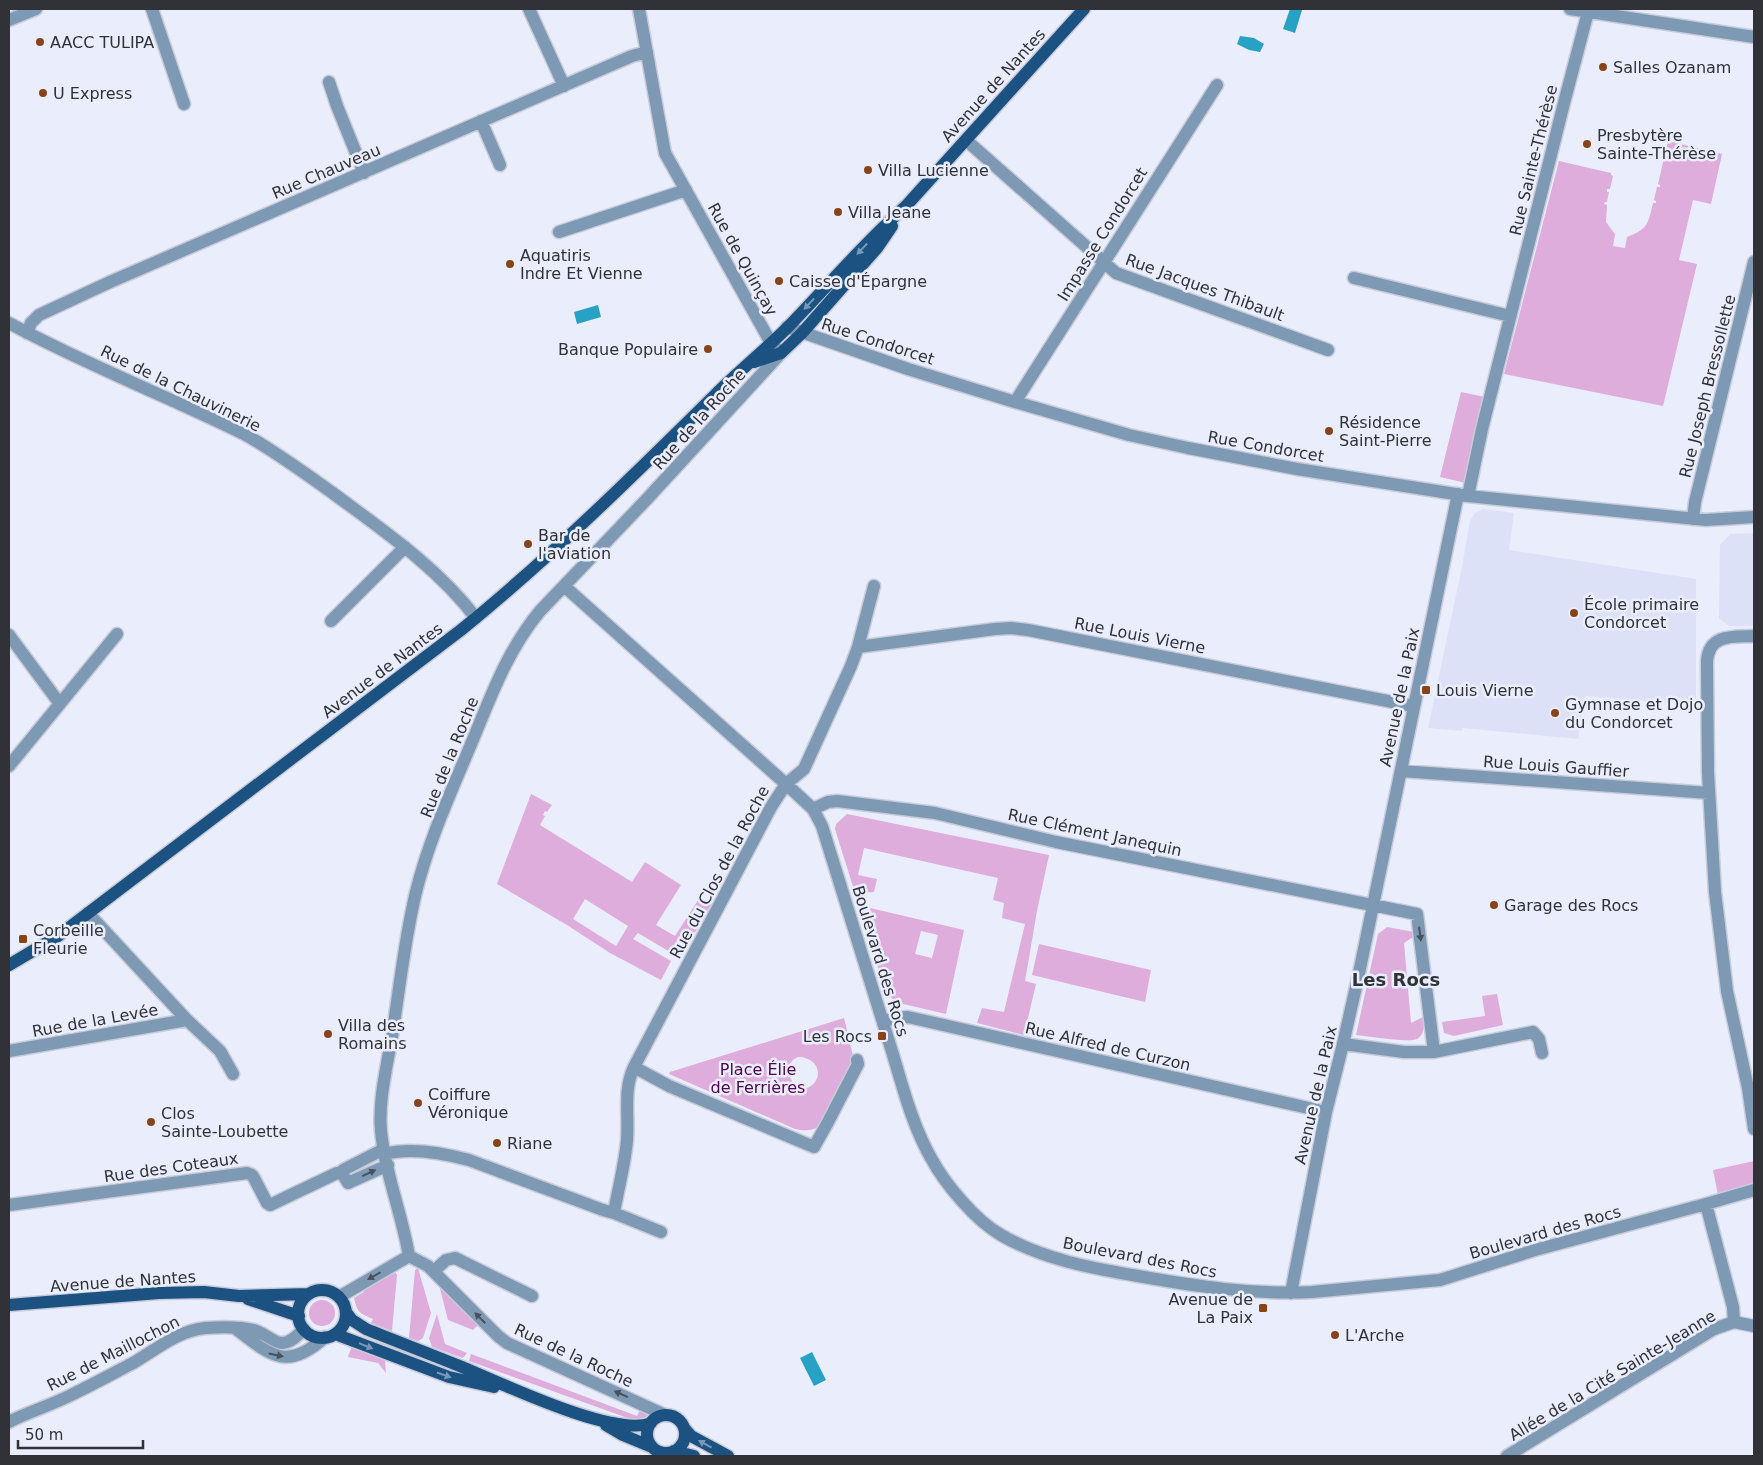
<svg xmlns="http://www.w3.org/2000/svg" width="1763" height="1465" font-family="'DejaVu Sans',sans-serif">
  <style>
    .built { fill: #dce1f7 }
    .green { fill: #dfaddb; fill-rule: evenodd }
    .water { fill: #27a2c5 }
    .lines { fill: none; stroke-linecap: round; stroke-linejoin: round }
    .minor-casing { stroke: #c8cbd9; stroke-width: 15 }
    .major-casing { stroke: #c8cbd9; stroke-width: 15 }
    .minor { stroke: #7e99b4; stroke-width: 12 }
    .major { stroke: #1c5281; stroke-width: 12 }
    .oneway { fill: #7898b8 }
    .oneway2 { fill: #48515d }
    .poi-dot { fill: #884419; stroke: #e9edfc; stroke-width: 2 }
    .labels { text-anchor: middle; stroke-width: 5; stroke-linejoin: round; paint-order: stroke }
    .poi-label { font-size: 16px; fill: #313238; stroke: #e9edfc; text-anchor: start }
    .street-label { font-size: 16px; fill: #313238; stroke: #e9edfc }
    .park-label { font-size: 16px; fill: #540053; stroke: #e9edfc }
    .neighbourhood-label { font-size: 18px; font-weight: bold; fill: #313238; stroke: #e9edfc }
  </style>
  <rect width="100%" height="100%" fill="#e9edfc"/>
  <path class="built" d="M 1483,509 L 1514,513 L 1509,550 L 1696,579 L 1696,705 L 1585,696 L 1578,739 L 1463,728 L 1462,731 L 1428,728 L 1462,567 L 1470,521 L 1475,513 Z
    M 1754,533 L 1754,626 L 1729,626 L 1719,618 L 1720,545 L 1730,534 Z"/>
  <path class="green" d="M 1668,141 L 1722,154 L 1711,204 L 1693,200 L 1679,260 L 1697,264 L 1663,406 L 1504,374 L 1559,161 L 1611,173 L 1611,175 L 1613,176 L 1610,189 L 1607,189 L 1607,192 L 1609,192 L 1607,202 L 1605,202 L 1604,204 L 1607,205 L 1606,222 L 1615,234 L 1613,246 L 1625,248 L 1627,237 C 1648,229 1648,224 1653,203 L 1656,203 L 1656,201 L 1654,200 L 1657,187 L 1660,187 L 1660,185 L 1658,184 Z
    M 1461,392 L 1485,397 L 1466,483 L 1440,477 Z
    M 531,794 L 552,805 L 547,812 L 545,811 L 543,815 L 545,816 L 540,825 L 632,882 L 645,862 L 681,885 L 656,925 L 675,936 L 700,897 L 712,903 L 680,958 L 638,933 L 633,939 L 671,961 L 661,980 L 610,953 L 567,925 L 497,884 ZM 585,899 L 628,926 L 616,946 L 573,919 Z
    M 847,814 L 1049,855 L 1037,911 L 1025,981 L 1036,984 L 1024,1035 L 977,1023 L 982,1008 L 1004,1012 L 1025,924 L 1002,918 L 1004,903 L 993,900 L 998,878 L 864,848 L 858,875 L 877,879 L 874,892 L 855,893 L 835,829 L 836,824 Z
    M 870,908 L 964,930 L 946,1014 L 899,1003 L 887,995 L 859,909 ZM 921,931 L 938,935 L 932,958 L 915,954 Z
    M 1387,927 L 1414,932 L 1416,935 L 1404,943 L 1411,1023 L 1423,1017 C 1424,1025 1425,1034 1417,1039 C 1408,1043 1368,1036 1356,1035 L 1378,934 Z
    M 1039,944 L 1151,970 L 1145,1002 L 1032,975 Z
    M 1497,994 L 1503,1025 L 1454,1036 L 1444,1033 L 1442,1022 L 1485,1016 L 1482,996 Z
    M 844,1018 L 854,1060 L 820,1126 C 812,1131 805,1131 795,1129 L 669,1074 L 670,1072 ZM 798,1057 C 822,1057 826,1085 801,1090 C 789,1083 782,1064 798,1057 Z
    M 1754,1161 L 1754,1185 L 1718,1195 L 1713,1170 Z
    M 418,1268 L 431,1313 L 423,1338 L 418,1341 L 409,1338 L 415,1270 Z
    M 394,1271 L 397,1275 L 392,1331 L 371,1323 L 373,1319 C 359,1313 357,1312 354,1298 L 364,1292 L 362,1288 Z
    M 438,1281 L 479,1324 L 473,1330 L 448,1320 Z
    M309 1313a13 13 0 1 1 26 0a13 13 0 1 1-26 0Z
    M 437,1314 L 445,1344 L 467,1353 L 463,1358 L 432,1347 L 429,1338 Z
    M 352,1346 L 382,1358 L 385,1360 L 386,1373 L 378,1363 L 348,1357 Z
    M 471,1354 L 637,1416 L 641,1408 L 649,1414 L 644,1419 L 636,1421 L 469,1361 Z"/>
  <path class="water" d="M 1290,9 L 1302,10 L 1295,33 L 1283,29 Z
    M 1240,36 L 1254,38 L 1264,44 L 1260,52 L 1249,50 L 1237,44 Z
    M 598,305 L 601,317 L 577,324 L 574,312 Z
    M 812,1352 L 826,1380 L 814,1386 L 800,1358 Z"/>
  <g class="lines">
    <defs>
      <path id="minor" d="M 152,9 L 184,104
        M 529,9 L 564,86
        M 1570,9 L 1754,37
        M 9,20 L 36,9
        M 329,82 L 337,106 L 364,173
        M 481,121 L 500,165
        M 966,140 L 1116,273 L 1328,350
        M 559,232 L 686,190
        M 1354,278 L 1510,316
        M 9,323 C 84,364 165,395 242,433 C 272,449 306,474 334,494 C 384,531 438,568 476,618
        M 787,327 L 908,369 L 1015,402 L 1129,435 L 1188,448 L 1297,469 L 1468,496 L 1706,520 L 1754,517
        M 27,333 L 31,323 L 39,315 L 110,282 L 632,56 L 647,52
        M 1015,402 L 1217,85
        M 1468,496 L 1482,429 L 1564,103 L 1588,12
        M 1693,519 L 1695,502 L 1754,262
        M 564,586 L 786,784 L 771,807 L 634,1067 L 669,1086 L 814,1147 L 828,1122 L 858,1064 L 857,1060
        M 874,586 L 858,647 L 851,666 L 804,769 L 786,784 L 813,809 L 822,826 C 844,899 867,972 890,1045 C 902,1083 911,1123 931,1158 C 945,1184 975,1220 1001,1235 C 1042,1259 1091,1268 1138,1276 C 1195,1286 1253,1295 1312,1292 L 1440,1280 L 1535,1250 L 1706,1204 L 1754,1190
        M 331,621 L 405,547
        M 9,635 L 60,704
        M 1754,636 C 1734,637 1709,633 1707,661 L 1708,772 L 1715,892 L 1727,991 L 1748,1088 L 1754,1129
        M 858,647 L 995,629 L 1011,628 L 1028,630 L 1413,706
        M 9,766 L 117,634
        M 1401,771 L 1709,793
        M 813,809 L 828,802 L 837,801 L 935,813 L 1056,842 L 1417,914 L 1434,1052
        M 88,913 L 187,1020 L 220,1051 L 233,1074
        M 883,1022 L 894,1018 L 908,1017 L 1326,1112
        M 1343,1044 L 1404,1052 L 1434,1052 L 1533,1032 L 1539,1039 L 1542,1053
        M 9,1051 L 187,1020
        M 634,1067 C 623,1090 629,1115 627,1140 C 625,1164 618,1189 614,1213 L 661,1232
        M 384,1149 L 343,1170 L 342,1173 L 348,1183 L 388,1165
        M 385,1154 C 411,1147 443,1153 469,1160 L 603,1210 L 614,1213
        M 1706,1204 L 1733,1307 L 1734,1322 L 1754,1326
        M 9,1205 L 247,1173 L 252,1175 L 254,1178 L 267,1203 L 270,1205 L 337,1173 L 342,1173
        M 409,1256 C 402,1214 385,1173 381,1131 C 378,1098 388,1063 393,1030 C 400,984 405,937 416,892 C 429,839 453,788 474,737 C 493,691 508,650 540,611 L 647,499 L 781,353 L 771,343 L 665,153 L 639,9
        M 409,1256 L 428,1266 L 498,1336 L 507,1343 L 665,1415
        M 434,1271 L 446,1260 L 455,1258 L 532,1296
        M 1291,1293 L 1326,1112 L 1343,1044 L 1358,978 L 1458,494
        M 339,1297 L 409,1256
        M 236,1329 C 270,1355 287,1372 325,1337
        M 9,1422 C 28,1412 49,1406 69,1396 C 90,1386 112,1374 133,1363 C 157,1349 177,1331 205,1328 C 219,1327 241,1327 254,1330 C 263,1332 274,1343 282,1343 C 291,1343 298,1335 304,1329
        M 1507,1456 L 1714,1329 L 1734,1322"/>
      <path id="major" d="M 754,362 L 781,353 L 802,333 L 877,248 L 892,226
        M 9,965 L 58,936 L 461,630 C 551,557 634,475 716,394 C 739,371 765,350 788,327 C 827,287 864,243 906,206 L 1084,9
        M298 1314a24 24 0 1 1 48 0a24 24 0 1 1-48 0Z
        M 248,1299 L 299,1316
        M 9,1305 L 159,1293 L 204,1292 L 239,1296 L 308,1294
        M 346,1312 L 352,1320 L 366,1329 C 398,1342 430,1354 462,1367 C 501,1383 614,1438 651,1423
        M 335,1334 L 449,1377 L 494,1387
        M647 1434a19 19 0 1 1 38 0a19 19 0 1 1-38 0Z
        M 606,1425 L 623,1435 L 652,1447
        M 684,1428 L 691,1436 L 728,1456
        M 674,1451 L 694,1456"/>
    </defs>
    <use href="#minor" class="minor-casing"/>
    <use href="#major" class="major-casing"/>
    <use href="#minor" class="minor"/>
    <use href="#major" class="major"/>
  </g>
  <defs><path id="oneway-solid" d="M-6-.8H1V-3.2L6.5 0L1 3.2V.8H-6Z" transform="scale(1.25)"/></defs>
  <g class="oneway">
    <use href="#oneway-solid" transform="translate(862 249) rotate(133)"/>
    <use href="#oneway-solid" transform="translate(809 304) rotate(133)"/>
    <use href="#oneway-solid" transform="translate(366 1346) rotate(22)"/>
    <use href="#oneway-solid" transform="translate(444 1375) rotate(19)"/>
    <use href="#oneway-solid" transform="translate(705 1444) rotate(-151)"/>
  </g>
  <g class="oneway2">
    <use href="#oneway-solid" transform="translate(1420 934) rotate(83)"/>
    <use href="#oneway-solid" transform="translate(369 1173) rotate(-25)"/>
    <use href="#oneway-solid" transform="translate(374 1276) rotate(150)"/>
    <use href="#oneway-solid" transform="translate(480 1318) rotate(-135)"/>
    <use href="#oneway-solid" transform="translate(276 1355) rotate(12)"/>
    <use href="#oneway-solid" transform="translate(621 1394) rotate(-156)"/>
  </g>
  <g class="poi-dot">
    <circle cx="40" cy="42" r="5"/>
    <circle cx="1603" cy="67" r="5"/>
    <circle cx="43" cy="93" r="5"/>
    <circle cx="1587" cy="144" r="5"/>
    <circle cx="868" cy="170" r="5"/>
    <circle cx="838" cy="212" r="5"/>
    <circle cx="510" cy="264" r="5"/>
    <circle cx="779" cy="281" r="5"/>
    <circle cx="708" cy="349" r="5"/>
    <circle cx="1329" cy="431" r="5"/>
    <circle cx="528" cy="544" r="5"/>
    <circle cx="1574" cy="613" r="5"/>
    <rect x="1421" y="685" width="10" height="10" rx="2.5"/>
    <circle cx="1555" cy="713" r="5"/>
    <circle cx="1494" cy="905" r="5"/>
    <rect x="18" y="934" width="10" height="10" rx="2.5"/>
    <circle cx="328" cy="1034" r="5"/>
    <rect x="877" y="1031" width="10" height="10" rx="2.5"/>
    <circle cx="418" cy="1103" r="5"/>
    <circle cx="151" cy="1122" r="5"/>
    <circle cx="497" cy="1143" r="5"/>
    <rect x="1258" y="1303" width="10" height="10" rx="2.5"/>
    <circle cx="1335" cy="1335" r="5"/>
  </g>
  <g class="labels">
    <g class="poi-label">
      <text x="50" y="48">AACC TULIPA</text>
      <text x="1613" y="73">Salles Ozanam</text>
      <text x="53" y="99">U Express</text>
      <text x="1597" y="141">Presbytère<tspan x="1597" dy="18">Sainte-Thérèse</tspan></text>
      <text x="878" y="176">Villa Lucienne</text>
      <text x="848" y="218">Villa Jeane</text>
      <text x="520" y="261">Aquatiris<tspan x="520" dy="18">Indre Et Vienne</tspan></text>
      <text x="789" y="287">Caisse d'Épargne</text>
      <text x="698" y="355" text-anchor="end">Banque Populaire</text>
      <text x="1339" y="428">Résidence<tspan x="1339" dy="18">Saint-Pierre</tspan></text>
      <text x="538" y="541">Bar de<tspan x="538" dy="18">l'aviation</tspan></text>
      <text x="1584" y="610">École primaire<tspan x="1584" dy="18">Condorcet</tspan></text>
      <text x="1436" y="696">Louis Vierne</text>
      <text x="1565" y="710">Gymnase et Dojo<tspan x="1565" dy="18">du Condorcet</tspan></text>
      <text x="1504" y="911">Garage des Rocs</text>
      <text x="33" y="936">Corbeille<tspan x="33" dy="18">Fleurie</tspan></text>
      <text x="338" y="1031">Villa des<tspan x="338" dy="18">Romains</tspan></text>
      <text x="872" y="1042" text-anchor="end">Les Rocs</text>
      <text x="428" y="1100">Coiffure<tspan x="428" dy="18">Véronique</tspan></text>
      <text x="161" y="1119">Clos<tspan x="161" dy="18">Sainte-Loubette</tspan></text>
      <text x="507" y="1149">Riane</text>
      <text x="1253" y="1305" text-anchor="end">Avenue de<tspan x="1253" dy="18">La Paix</tspan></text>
      <text x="1345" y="1341">L'Arche</text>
    </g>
    <g class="street-label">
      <text transform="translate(993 85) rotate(-48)" y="6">Avenue de Nantes</text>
      <text transform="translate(1533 160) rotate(-76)" y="6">Rue Sainte-Thérèse</text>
      <text transform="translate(326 171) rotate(-23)" y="6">Rue Chauveau</text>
      <text transform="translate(1102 234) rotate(-58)" y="6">Impasse Condorcet</text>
      <text transform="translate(743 259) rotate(61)" y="6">Rue de Quinçay</text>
      <text transform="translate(1205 287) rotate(20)" y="6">Rue Jacques Thibault</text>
      <text transform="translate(878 341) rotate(18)" y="6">Rue Condorcet</text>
      <text transform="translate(1707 386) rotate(-76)" y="6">Rue Joseph Bressollette</text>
      <text transform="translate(181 388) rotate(26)" y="6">Rue de la Chauvinerie</text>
      <text transform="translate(699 419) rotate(-48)" y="6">Rue de la Roche</text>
      <text transform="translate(1266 446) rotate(10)" y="6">Rue Condorcet</text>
      <text transform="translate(1140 635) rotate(11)" y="6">Rue Louis Vierne</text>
      <text transform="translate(382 670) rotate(-37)" y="6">Avenue de Nantes</text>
      <text transform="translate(1399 697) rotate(-78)" y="6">Avenue de la Paix</text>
      <text transform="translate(449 757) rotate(-68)" y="6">Rue de la Roche</text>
      <text transform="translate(1556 766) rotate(4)" y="6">Rue Louis Gauffier</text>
      <text transform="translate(1095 832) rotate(12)" y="6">Rue Clément Janequin</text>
      <text transform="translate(719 872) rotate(-62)" y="6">Rue du Clos de la Roche</text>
      <text transform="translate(881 961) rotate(73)" y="6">Boulevard des Rocs</text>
      <text transform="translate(95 1020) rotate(-10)" y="6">Rue de la Levée</text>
      <text transform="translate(1108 1046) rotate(13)" y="6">Rue Alfred de Curzon</text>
      <text transform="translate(1315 1095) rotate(-77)" y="6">Avenue de la Paix</text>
      <text transform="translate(171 1167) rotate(-8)" y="6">Rue des Coteaux</text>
      <text transform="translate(1545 1232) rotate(-16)" y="6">Boulevard des Rocs</text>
      <text transform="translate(1140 1257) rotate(11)" y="6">Boulevard des Rocs</text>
      <text transform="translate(123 1281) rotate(-4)" y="6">Avenue de Nantes</text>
      <text transform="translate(113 1353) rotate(-27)" y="6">Rue de Maillochon</text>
      <text transform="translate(574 1355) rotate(25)" y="6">Rue de la Roche</text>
      <text transform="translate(1612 1375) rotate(-31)" y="6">Allée de la Cité Sainte-Jeanne</text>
    </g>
    <g class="park-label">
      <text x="758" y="1075">Place Élie<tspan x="758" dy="18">de Ferrières</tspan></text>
    </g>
    <g class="neighbourhood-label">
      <text x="1396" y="986">Les Rocs</text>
    </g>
  </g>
  <rect width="1763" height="1465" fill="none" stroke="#313238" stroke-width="20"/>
  <path d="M18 1440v8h125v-8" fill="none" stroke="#313238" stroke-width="2.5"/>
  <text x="25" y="1440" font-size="15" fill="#313238" stroke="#e9edfc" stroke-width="4" paint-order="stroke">50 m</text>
</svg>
